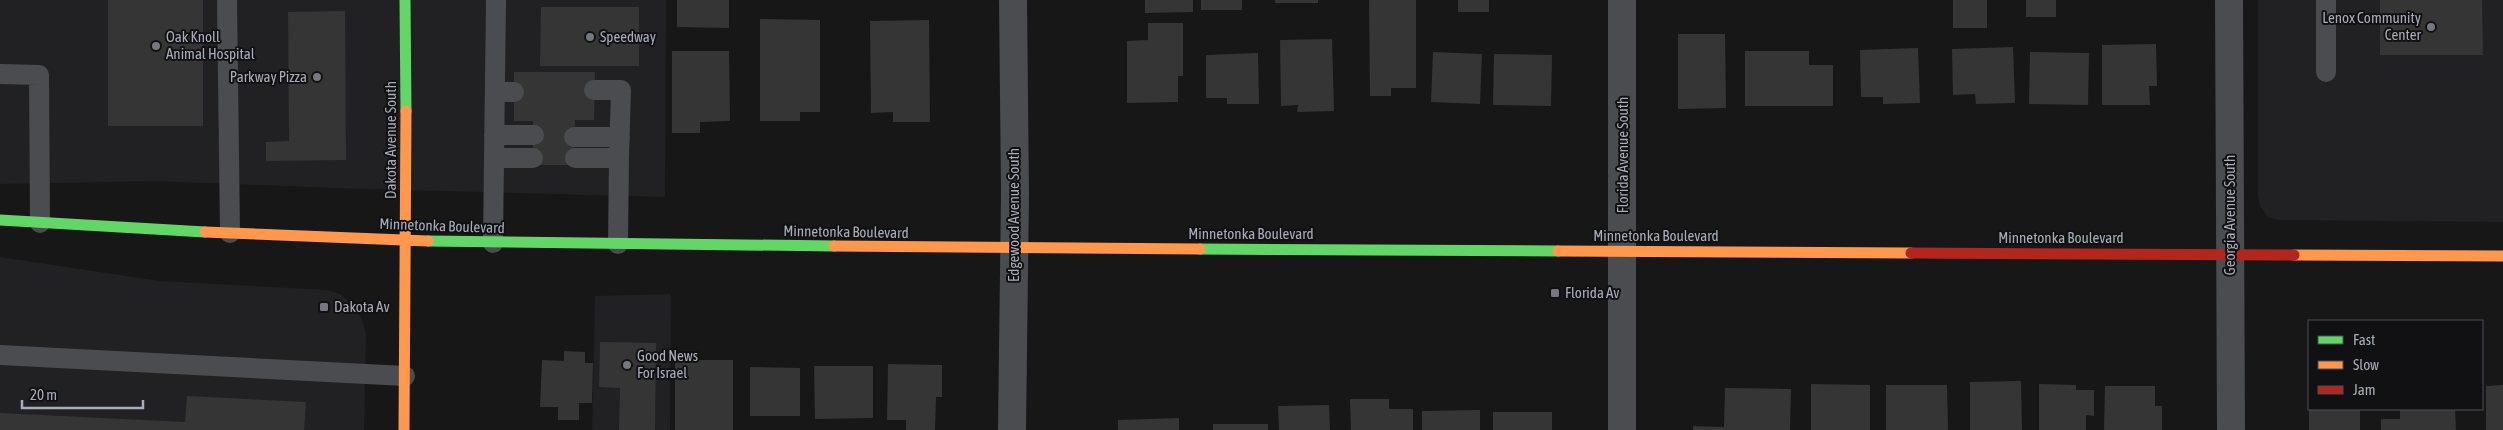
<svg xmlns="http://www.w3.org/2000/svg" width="2503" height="430" font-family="'Asap Condensed',sans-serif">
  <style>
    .built { fill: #212123 }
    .building { fill: #353536 }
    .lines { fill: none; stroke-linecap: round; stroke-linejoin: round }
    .lane { stroke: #4b4c50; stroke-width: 20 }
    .street { stroke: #4b4c50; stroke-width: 28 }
    .fast { stroke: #63d668; stroke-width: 11 }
    .slow { stroke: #ff974d; stroke-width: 11 }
    .jam { stroke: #b3261e; stroke-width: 11 }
    .poi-dot { fill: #757880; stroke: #111113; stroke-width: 2 }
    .labels { text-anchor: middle; stroke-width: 4; stroke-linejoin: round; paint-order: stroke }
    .poi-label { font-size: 15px; fill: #a8adb8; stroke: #111113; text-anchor: start }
    .street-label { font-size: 15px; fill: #a8adb8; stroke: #111113 }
  </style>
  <rect width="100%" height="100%" fill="#171717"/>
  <path class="built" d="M 0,0 L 666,0 L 665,197 L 335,188 L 157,181 L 0,184 Z
    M 2258,0 L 2503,0 L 2503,222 L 2277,220 L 2268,217 L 2260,206 L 2258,196 Z
    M 0,257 L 160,281 L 327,290 L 340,294 L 352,304 L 362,319 L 366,333 L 364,430 L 0,430 Z
    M 671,294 L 670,430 L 592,430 L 595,296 Z"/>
  <path class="building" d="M 108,0 L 203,0 L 203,126 L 108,126 Z
    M 677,0 L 729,0 L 729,28 L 677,27 Z
    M 1145,0 L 1193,0 L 1193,12 L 1145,13 Z
    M 1201,0 L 1242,0 L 1242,10 L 1201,10 Z
    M 1275,0 L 1318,0 L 1318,3 L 1275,3 Z
    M 1369,0 L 1416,0 L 1416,88 L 1391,88 L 1391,96 L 1370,96 Z
    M 1458,0 L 1489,0 L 1489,12 L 1458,12 Z
    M 1953,0 L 1987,0 L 1987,28 L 1953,28 Z
    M 2026,0 L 2056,0 L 2056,17 L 2026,17 Z
    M 2380,0 L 2482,0 L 2483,55 L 2380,55 Z
    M 541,7 L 639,7 L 639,66 L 540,66 Z
    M 345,11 L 346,160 L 266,161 L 266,142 L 289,141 L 288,12 Z
    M 760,19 L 820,20 L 820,112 L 800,112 L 800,121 L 760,121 Z
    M 929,20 L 930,122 L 893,122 L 893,112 L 871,113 L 870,21 Z
    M 1148,23 L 1183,23 L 1183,76 L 1178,76 L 1178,102 L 1127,103 L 1127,41 L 1148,40 Z
    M 1678,34 L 1725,34 L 1726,108 L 1678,109 Z
    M 1332,39 L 1334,111 L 1297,112 L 1298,105 L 1281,106 L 1280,40 Z
    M 2156,44 L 2157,86 L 2149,86 L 2150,105 L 2102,105 L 2102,45 Z
    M 2013,47 L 2015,103 L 1976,104 L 1975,94 L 1953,95 L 1952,49 Z
    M 1918,48 L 1920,103 L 1883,104 L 1883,97 L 1861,97 L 1860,50 Z
    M 672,51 L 729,51 L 730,121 L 700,122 L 700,133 L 672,133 Z
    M 1745,51 L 1809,51 L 1809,65 L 1833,65 L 1833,106 L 1745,106 Z
    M 1433,52 L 1482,54 L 1480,104 L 1431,102 Z
    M 2030,52 L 2089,53 L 2088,105 L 2029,104 Z
    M 1258,53 L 1259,104 L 1227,104 L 1227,98 L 1206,98 L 1206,55 Z
    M 1494,54 L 1552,55 L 1551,106 L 1493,105 Z
    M 514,72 L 595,72 L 594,120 L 575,120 L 574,165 L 533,165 L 533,121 L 514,121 Z
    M 600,342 L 656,343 L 655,430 L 619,430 L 620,388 L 599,387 Z
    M 564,351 L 585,352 L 585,363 L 593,363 L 592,403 L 579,403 L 579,420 L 558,420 L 558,407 L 540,407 L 542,360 L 564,361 Z
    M 675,360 L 733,360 L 733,430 L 675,430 Z
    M 888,364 L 942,365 L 942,397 L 936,397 L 935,430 L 906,430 L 906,420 L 887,420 Z
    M 814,366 L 873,366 L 873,418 L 815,419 Z
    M 750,367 L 800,368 L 800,416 L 750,416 Z
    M 2021,381 L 2022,430 L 1970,430 L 1970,382 Z
    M 1811,384 L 1870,385 L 1870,430 L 1811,430 Z
    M 2039,384 L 2076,385 L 2076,390 L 2094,390 L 2094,416 L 2086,415 L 2086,430 L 2039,430 Z
    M 1886,385 L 1947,385 L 1948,430 L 1886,430 Z
    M 2503,385 L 2503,430 L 2486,430 L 2486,386 Z
    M 2105,386 L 2155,386 L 2155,406 L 2162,406 L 2162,430 L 2104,430 Z
    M 1725,388 L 1791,389 L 1790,430 L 1693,430 L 1693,426 L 1724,427 Z
    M 187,396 L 306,402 L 304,430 L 0,430 L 0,413 L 185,422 Z
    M 1350,399 L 1389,399 L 1389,409 L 1413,409 L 1413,430 L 1351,430 Z
    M 1329,405 L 1330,430 L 1279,430 L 1278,406 Z
    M 2309,409 L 2360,409 L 2360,430 L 2309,430 Z
    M 2400,409 L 2455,409 L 2456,430 L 2381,430 L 2381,419 L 2400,419 Z
    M 1480,410 L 1480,430 L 1422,430 L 1422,411 Z
    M 1493,412 L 1552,412 L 1552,430 L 1493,430 Z
    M 1179,418 L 1179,430 L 1118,430 L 1118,420 Z
    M 1213,424 L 1268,424 L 1268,430 L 1213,430 Z"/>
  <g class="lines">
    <path class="lane" d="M 227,0 L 230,233
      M 496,0 L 494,158 L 533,158
      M 2326,72 L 2326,0
      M 0,74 L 39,75 L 40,223
      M 594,90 L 621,90 L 619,158
      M 495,92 L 514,92
      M 494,135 L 534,135
      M 574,137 L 620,137
      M 575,158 L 619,158 L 618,244
      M 493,243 L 494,158
      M 0,355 L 405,376"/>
    <path class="street" d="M 1622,0 L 1622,430
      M 2229,0 L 2231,430
      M 1012,430 L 1015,193 L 1013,0"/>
    <path class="fast" d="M 405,0 L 406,111
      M 0,220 L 205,232
      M 428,241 L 834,246
      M 1200,249 L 1558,251"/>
    <path class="slow" d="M 205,232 L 428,241
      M 834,246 L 1200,249
      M 1558,251 L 1911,253
      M 2294,255 L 2503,256
      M 404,430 L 406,111"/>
    <path class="jam" d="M 1911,253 L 2294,255"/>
  </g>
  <g class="poi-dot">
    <circle cx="2431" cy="27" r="5"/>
    <circle cx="590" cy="37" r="5"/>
    <circle cx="156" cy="46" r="5"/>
    <circle cx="317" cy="77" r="5"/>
    <rect x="1550" y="288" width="10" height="10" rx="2.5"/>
    <rect x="319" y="302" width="10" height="10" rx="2.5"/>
    <circle cx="627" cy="365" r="5"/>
  </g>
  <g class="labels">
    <g class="poi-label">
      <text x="2421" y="23" text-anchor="end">Lenox Community<tspan x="2421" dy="17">Center</tspan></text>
      <text x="166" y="42">Oak Knoll<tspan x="166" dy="17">Animal Hospital</tspan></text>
      <text x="600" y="42">Speedway</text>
      <text x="307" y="82" text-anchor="end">Parkway Pizza</text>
      <text x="1565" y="298">Florida Av</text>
      <text x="334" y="312">Dakota Av</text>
      <text x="637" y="361">Good News<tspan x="637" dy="17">For Israel</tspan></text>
    </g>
    <g class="street-label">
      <text transform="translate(391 140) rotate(-90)" y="5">Dakota Avenue South</text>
      <text transform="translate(1623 155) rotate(-90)" y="5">Florida Avenue South</text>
      <text transform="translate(1014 215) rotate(-90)" y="5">Edgewood Avenue South</text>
      <text transform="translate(2230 215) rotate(-90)" y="5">Georgia Avenue South</text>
      <text transform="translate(442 226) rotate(2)" y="5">Minnetonka Boulevard</text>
      <text transform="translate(846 232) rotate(1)" y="5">Minnetonka Boulevard</text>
      <text x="1251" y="239">Minnetonka Boulevard</text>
      <text x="1656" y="241">Minnetonka Boulevard</text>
      <text x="2061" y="243">Minnetonka Boulevard</text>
    </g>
  </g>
  <rect x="2308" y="320" width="175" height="90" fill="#111113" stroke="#4d4f55"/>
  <rect x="2318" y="336" width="25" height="8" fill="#63d668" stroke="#4d4f55"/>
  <text x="2353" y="345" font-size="15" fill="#a8adb8">Fast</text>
  <rect x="2318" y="361" width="25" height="8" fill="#ff974d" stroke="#4d4f55"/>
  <text x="2353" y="370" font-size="15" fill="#a8adb8">Slow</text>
  <rect x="2318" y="386" width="25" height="8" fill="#b3261e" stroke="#4d4f55"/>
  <text x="2353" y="395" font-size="15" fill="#a8adb8">Jam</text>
  <path d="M22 400v8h121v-8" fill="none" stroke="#a8adb8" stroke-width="2.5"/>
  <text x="30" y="400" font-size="15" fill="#a8adb8" stroke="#111113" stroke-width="4" paint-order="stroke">20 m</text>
</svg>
